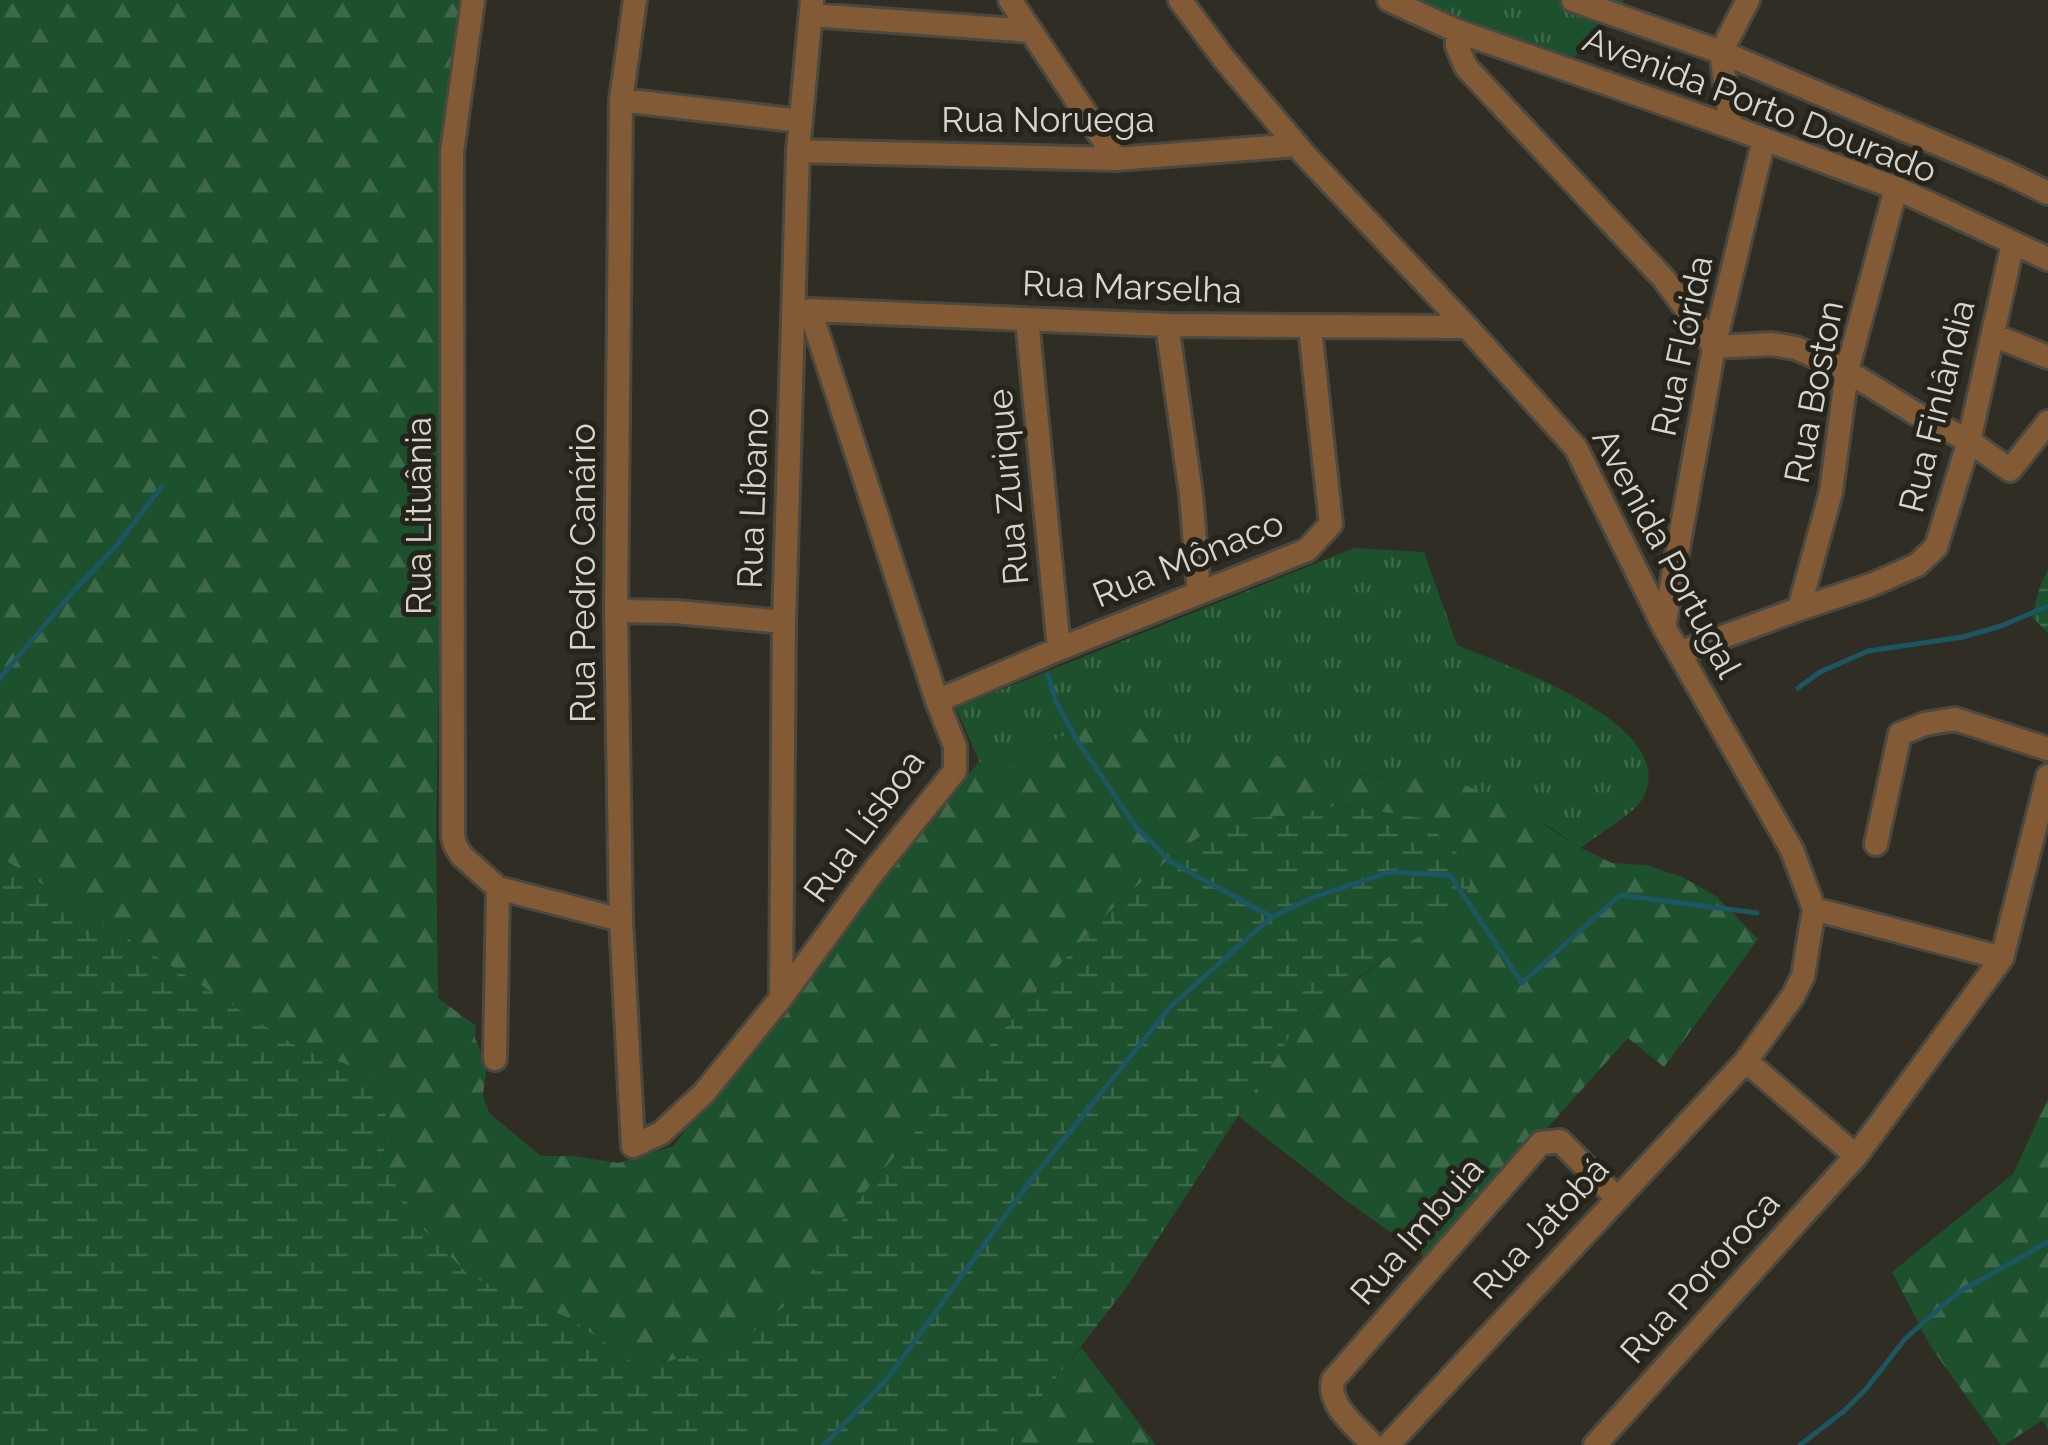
<svg xmlns="http://www.w3.org/2000/svg" width="2048" height="1445" font-family="Raleway,sans-serif">
  <style>
    .grass { fill: url(#grass-tufts) }
    .forest { fill: url(#forest-firs) }
    .wetland { fill: url(#wetland-marsh) }
    .lines { fill: none; stroke-linecap: round; stroke-linejoin: round }
    .stream { stroke: #1b5662; stroke-width: 5 }
    .minor-casing { stroke: #4b493f; stroke-width: 28 }
    .minor { stroke: #825b36; stroke-width: 22 }
    .labels { text-anchor: middle; stroke-width: 10; stroke-linejoin: round; paint-order: stroke }
    .street-label { font-size: 35px; fill: #d6d5ce; stroke: #26241a }
  </style>
  <defs>
    <pattern id="grass-tufts" width="24" height="20" patternUnits="userSpaceOnUse" patternTransform="scale(2.5)"><rect width="24" height="20" fill="#1d502d"/><path d="M3 7l-1-3M5 7V3M7 7l1-3M15 17l-1-3M17 17v-4M19 17l1-3" fill="none" stroke="#3d684a"/></pattern>
    <pattern id="forest-firs" width="22" height="20" patternUnits="userSpaceOnUse" patternTransform="scale(2.5)"><rect width="22" height="20" fill="#1d502d"/><path d="M5 1l3.5 6h-7zM16 11l3.5 6h-7z" fill="#3d684a"/></pattern>
    <pattern id="wetland-marsh" width="20" height="14" patternUnits="userSpaceOnUse" patternTransform="scale(2.5)"><rect width="20" height="14" fill="#1d502d"/><path d="M1 5h8M5 5V1M11 12h8M15 12V8" fill="none" stroke="#3d684a"/></pattern>
  </defs>
  <rect width="100%" height="100%" fill="#302e24"/>
  <path class="grass" d="M 1418,0 L 1624,0 L 1570,62 Z
    M 1354,548 L 1424,552 L 1457,645 C 1504,665 1688,726 1641,801 C 1633,814 1595,836 1581,848 L 1550,827 L 1465,785 L 1420,779 L 1326,773 L 1293,763 L 1260,748 L 1226,744 L 1193,750 L 1130,724 L 1099,723 L 1061,737 L 988,781 L 956,708 Z"/>
  <path class="forest" d="M 0,0 L 470,0 L 447,158 L 436,841 L 438,998 L 476,1026 L 475,1038 L 487,1065 L 483,1095 L 489,1113 L 541,1156 L 572,1156 L 619,1163 L 674,1146 L 763,1020 L 979,762 L 988,780 L 1061,737 L 1099,723 L 1130,724 L 1193,750 L 1226,744 L 1260,748 L 1293,763 L 1326,773 L 1420,779 L 1465,785 L 1513,805 L 1581,848 L 1612,863 L 1646,865 L 1682,877 L 1716,896 L 1758,939 L 1664,1067 L 1628,1038 L 1429,1260 L 1347,1201 L 1238,1116 L 1294,1030 L 1371,969 L 1413,940 L 1447,921 L 1461,907 L 1470,883 L 1468,871 L 1461,857 L 1420,818 L 1340,805 L 1286,816 L 1246,818 L 1193,841 L 1149,875 L 1109,912 L 1064,960 L 935,1108 L 843,1219 L 821,1258 L 789,1302 L 759,1329 L 721,1346 L 667,1362 L 632,1362 L 571,1319 L 470,1277 L 425,1231 L 383,1165 L 386,1119 L 363,1070 L 301,1049 L 0,857 Z
    M 2048,1098 L 2048,1431 L 2043,1420 L 2004,1445 L 2001,1445 L 1931,1347 L 1892,1272 L 2013,1174 Z
    M 1081,1347 L 1156,1445 L 1013,1445 L 1015,1431 Z"/>
  <path class="wetland" d="M 2048,569 L 2048,633 L 2032,617 L 2039,589 Z
    M 1340,805 L 1421,818 L 1461,857 L 1469,871 L 1470,883 L 1461,907 L 1447,921 L 1413,940 L 1370,969 L 1294,1030 L 1126,1288 L 1015,1431 L 1013,1445 L 0,1445 L 0,857 L 301,1049 L 363,1070 L 383,1093 L 386,1119 L 383,1165 L 425,1231 L 470,1276 L 571,1319 L 632,1362 L 667,1362 L 721,1346 L 758,1329 L 789,1302 L 821,1258 L 843,1219 L 935,1108 L 1064,960 L 1109,912 L 1149,875 L 1193,841 L 1219,824 L 1246,818 L 1286,816 Z"/>
  <g class="lines">
    <path class="stream" d="M 1048,675 L 1056,702 L 1077,740 L 1136,827 L 1171,862 L 1272,917
      M 0,678 L 71,594 L 117,545 L 162,486
      M 1798,688 L 1820,672 L 1868,651 L 1963,637 L 2001,626 L 2048,606
      M 824,1445 L 888,1378 L 1031,1180 L 1171,1006 L 1272,917 L 1314,897 L 1390,872 L 1450,875 L 1522,983 L 1620,895 L 1757,913
      M 1800,1445 L 1844,1411 L 1866,1389 L 1905,1339 L 1932,1315 L 1959,1292 L 2048,1242"/>
    <defs>
      <path id="minor" d="M 473,0 L 452,152 L 453,836 L 455,845 L 462,856 L 498,888 L 621,920
        M 635,0 L 621,100 L 616,611 L 621,920 L 633,1146 L 661,1133 L 704,1093 L 781,998 L 874,871 L 955,771 L 955,746 L 937,701 L 810,310
        M 1010,0 L 1116,159
        M 1180,0 L 1224,59 L 1305,155 L 1467,327 L 1576,448 L 1664,627 L 1792,850 L 1814,909 L 1803,976 L 1793,996 L 1746,1061 L 1388,1445
        M 1389,0 L 1457,31 L 1731,127 L 1896,188 L 2048,259
        M 1573,0 L 1721,52 L 2007,173 L 2048,193
        M 811,15 L 1031,31
        M 1457,31 L 1457,46 L 1466,67 L 1664,279 L 1714,347 L 1772,344 L 1796,348 L 1847,371 L 1915,413 L 1969,441 L 2010,470 L 2048,422
        M 621,100 L 801,121
        M 1731,127 L 1721,52 L 1748,0
        M 798,151 L 1116,159 L 1297,145
        M 797,312 L 810,310 L 1167,325 L 1467,327
        M 1027,319 L 1059,649
        M 1167,325 L 1191,494 L 1199,592
        M 1993,335 L 2048,357
        M 1799,609 L 1831,492 L 1847,371 L 1896,188
        M 616,611 L 676,612 L 784,622
        M 1664,627 L 1714,347 L 1764,139
        M 1679,653 L 1799,609 L 1871,585 L 1917,565 L 1936,547 L 1969,441 L 2013,243
        M 937,701 L 1059,649 L 1307,550 L 1331,524 L 1310,328
        M 1876,844 L 1900,734 L 1925,724 L 1955,719 L 2048,749
        M 1814,909 L 2002,958
        M 781,998 L 784,622 L 798,151 L 812,0
        M 495,1059 L 498,888
        M 1746,1061 L 1856,1156
        M 1373,1445 C 1357,1427 1327,1406 1333,1380 L 1541,1143 L 1560,1141 L 1617,1198
        M 1595,1445 L 1856,1156 L 2002,958 L 2048,776"/>
    </defs>
    <use href="#minor" class="minor-casing"/>
    <use href="#minor" class="minor"/>
  </g>
  <g class="labels">
    <g class="street-label">
      <text transform="translate(1760 105) rotate(21)" y="12">Avenida Porto Dourado</text>
      <text x="1048" y="132">Rua Noruega</text>
      <text transform="translate(1132 287) rotate(2)" y="12">Rua Marselha</text>
      <text transform="translate(1682 346) rotate(-78)" y="12">Rua Flórida</text>
      <text transform="translate(1814 392) rotate(-79)" y="12">Rua Boston</text>
      <text transform="translate(1937 406) rotate(-76)" y="12">Rua Finlândia</text>
      <text transform="translate(1008 487) rotate(-95)" y="12">Rua Zurique</text>
      <text transform="translate(753 498) rotate(-88)" y="12">Rua Líbano</text>
      <text transform="translate(419 516) rotate(-90)" y="12">Rua Lituânia</text>
      <text transform="translate(1667 553) rotate(62)" y="12">Avenida Portugal</text>
      <text transform="translate(1188 559) rotate(-22)" y="12">Rua Mônaco</text>
      <text transform="translate(583 573) rotate(-90)" y="12">Rua Pedro Canário</text>
      <text transform="translate(864 826) rotate(-54)" y="12">Rua Lísboa</text>
      <text transform="translate(1541 1228) rotate(-47)" y="12">Rua Jatobá</text>
      <text transform="translate(1417 1231) rotate(-49)" y="12">Rua Imbuia</text>
      <text transform="translate(1700 1277) rotate(-48)" y="12">Rua Pororoca</text>
    </g>
  </g>
</svg>
